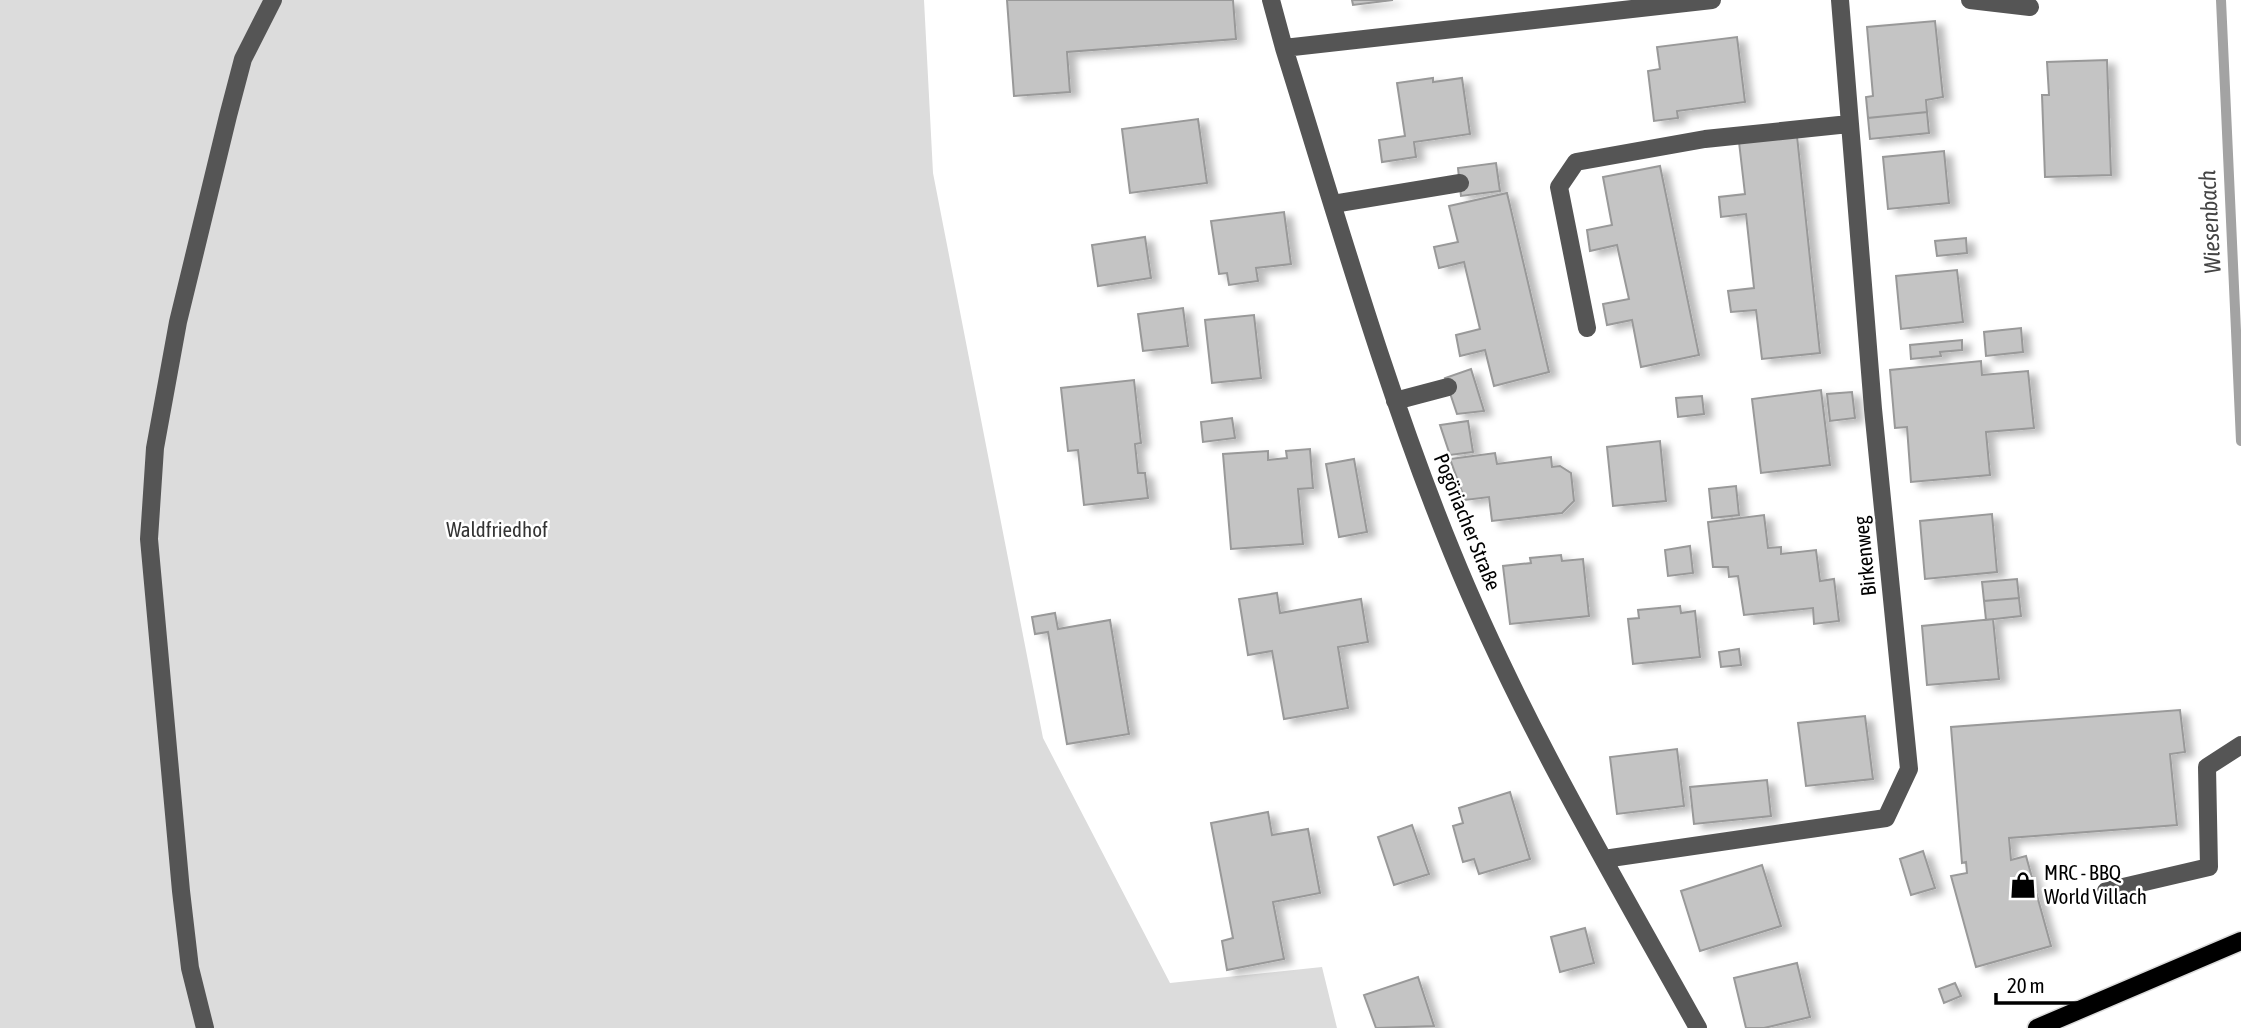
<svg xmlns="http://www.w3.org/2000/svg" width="2241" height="1028" font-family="'Asap Condensed',sans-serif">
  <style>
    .green { fill: #dcdcdc }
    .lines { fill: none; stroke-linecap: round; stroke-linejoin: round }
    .stream { stroke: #a3a3a3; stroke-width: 10 }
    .building { fill: #c4c4c4; stroke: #999; stroke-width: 2; filter: url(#shadow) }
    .major-casing { stroke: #dbdbdb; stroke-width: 21 }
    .minor { stroke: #555; stroke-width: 18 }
    .major { stroke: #000; stroke-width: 18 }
    .labels { text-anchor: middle; stroke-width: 5; stroke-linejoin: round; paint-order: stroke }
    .street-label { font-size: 21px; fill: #000; stroke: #fff }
    .park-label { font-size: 21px; fill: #333; stroke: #fff }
    .poi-label { font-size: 21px; fill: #000; stroke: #fff; text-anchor: start }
    .water-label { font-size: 23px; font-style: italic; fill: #444; stroke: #fff }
  </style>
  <defs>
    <filter id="shadow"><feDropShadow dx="8" dy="4.5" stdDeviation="3.5" flood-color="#0004"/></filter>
  </defs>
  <rect width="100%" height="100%" fill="#fff"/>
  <path class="green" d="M 0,0 L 924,0 L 933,173 L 1043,738 L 1170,983 L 1322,967 L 1337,1028 L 0,1028 Z"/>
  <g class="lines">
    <path class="stream" d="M 2221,0 L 2241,441"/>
  </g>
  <path class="building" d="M 1007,0 L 1233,0 L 1236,39 L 1067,52 L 1070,92 L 1014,96 Z
    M 1352,0 L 1393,0 L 1353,5 Z
    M 1935,21 L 1943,97 L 1926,100 L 1927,112 L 1868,118 L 1866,97 L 1873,96 L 1867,27 Z
    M 1737,37 L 1745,102 L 1677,111 L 1678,118 L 1654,121 L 1648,71 L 1660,69 L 1657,47 Z
    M 2107,60 L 2111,175 L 2045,177 L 2042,95 L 2049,95 L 2047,62 Z
    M 1433,78 L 1433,82 L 1462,78 L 1470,134 L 1414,142 L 1416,157 L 1382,162 L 1379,140 L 1405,136 L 1397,83 Z
    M 1927,112 L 1929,133 L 1870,139 L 1868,118 Z
    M 1198,119 L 1207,183 L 1130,193 L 1122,129 Z
    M 1797,136 L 1820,353 L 1762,359 L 1756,310 L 1731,312 L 1728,291 L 1754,288 L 1746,214 L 1721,217 L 1719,197 L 1745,194 L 1739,142 Z
    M 1944,151 L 1949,203 L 1888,209 L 1883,157 Z
    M 1496,163 L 1500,191 L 1461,196 L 1458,168 Z
    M 1660,166 L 1699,355 L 1641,367 L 1632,320 L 1607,325 L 1603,304 L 1629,299 L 1617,245 L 1590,251 L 1587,230 L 1612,225 L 1603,177 Z
    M 1507,193 L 1549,372 L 1494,386 L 1485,350 L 1460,356 L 1456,335 L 1480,329 L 1464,262 L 1439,268 L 1434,247 L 1458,242 L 1449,206 Z
    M 1284,212 L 1291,264 L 1256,268 L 1258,281 L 1229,285 L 1227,273 L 1219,274 L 1211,221 Z
    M 1145,237 L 1151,278 L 1098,286 L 1092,245 Z
    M 1966,238 L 1967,253 L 1937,256 L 1935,241 Z
    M 1957,270 L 1963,322 L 1901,329 L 1896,276 Z
    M 1183,308 L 1188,346 L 1143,351 L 1138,314 Z
    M 1254,315 L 1261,378 L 1212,383 L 1205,320 Z
    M 2021,328 L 2023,352 L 1986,356 L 1984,332 Z
    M 1962,340 L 1962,350 L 1940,352 L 1941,356 L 1911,359 L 1910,345 Z
    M 1981,361 L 1982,375 L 2028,371 L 2034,428 L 1986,432 L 1990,475 L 1911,482 L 1907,427 L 1895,428 L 1890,370 Z
    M 1471,369 L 1484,411 L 1457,414 L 1445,378 Z
    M 1134,380 L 1141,443 L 1135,444 L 1138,473 L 1145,473 L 1148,498 L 1084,505 L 1078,450 L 1068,451 L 1061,388 Z
    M 1821,390 L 1830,465 L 1761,473 L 1752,399 Z
    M 1852,392 L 1855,418 L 1830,421 L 1827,394 Z
    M 1702,396 L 1704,414 L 1678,417 L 1676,398 Z
    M 1232,418 L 1235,438 L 1203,442 L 1201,422 Z
    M 1468,421 L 1473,452 L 1450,455 L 1440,425 Z
    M 1660,441 L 1666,501 L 1613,506 L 1607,447 Z
    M 1310,449 L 1313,488 L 1298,489 L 1303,544 L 1231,549 L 1223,454 L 1268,451 L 1268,460 L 1287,458 L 1286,451 Z
    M 1495,453 L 1497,464 L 1551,457 L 1552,467 L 1560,466 L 1571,473 L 1574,501 L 1562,513 L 1492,521 L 1489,497 L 1465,500 L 1450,459 Z
    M 1354,459 L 1367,532 L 1339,537 L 1326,464 Z
    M 1736,486 L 1739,515 L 1712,518 L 1709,489 Z
    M 1992,514 L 1997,572 L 1925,579 L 1920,521 Z
    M 1764,515 L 1768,548 L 1781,547 L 1781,554 L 1816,550 L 1820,581 L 1834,579 L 1839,621 L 1814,624 L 1813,608 L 1744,615 L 1738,576 L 1729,577 L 1728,567 L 1713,567 L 1708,522 Z
    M 1690,546 L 1693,573 L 1668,576 L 1665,550 Z
    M 1561,555 L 1562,561 L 1583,559 L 1589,616 L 1510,624 L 1503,566 L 1531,563 L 1530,558 Z
    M 2017,579 L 2019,598 L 1984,601 L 1982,582 Z
    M 1277,593 L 1280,613 L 1361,599 L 1368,642 L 1338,647 L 1348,708 L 1284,719 L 1272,651 L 1248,655 L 1239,599 Z
    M 2019,598 L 2021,616 L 1986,620 L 1984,601 Z
    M 1680,606 L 1681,613 L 1695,611 L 1700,657 L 1633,664 L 1628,619 L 1639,618 L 1638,610 Z
    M 1055,613 L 1058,629 L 1110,620 L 1129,734 L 1067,744 L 1048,632 L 1035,634 L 1032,617 Z
    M 1993,619 L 1999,679 L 1927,685 L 1922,626 Z
    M 1739,649 L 1741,665 L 1721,667 L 1719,652 Z
    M 2180,710 L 2185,752 L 2170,754 L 2177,825 L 2009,838 L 2011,860 L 2026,856 L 2051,946 L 1976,967 L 1951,876 L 1967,873 L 1966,862 L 1962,863 L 1951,727 Z
    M 1865,716 L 1873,779 L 1806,786 L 1798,723 Z
    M 1677,749 L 1684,806 L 1617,814 L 1610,757 Z
    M 1767,780 L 1771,816 L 1694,824 L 1690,787 Z
    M 1510,792 L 1530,859 L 1479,874 L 1474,859 L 1463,862 L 1453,826 L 1463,823 L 1459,808 Z
    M 1268,812 L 1272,835 L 1308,829 L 1320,893 L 1273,902 L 1284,959 L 1227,970 L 1222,941 L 1233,938 L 1211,823 Z
    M 1412,825 L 1429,874 L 1394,885 L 1378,837 Z
    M 1923,851 L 1935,888 L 1911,895 L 1900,859 Z
    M 1762,865 L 1781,926 L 1700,951 L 1681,891 Z
    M 1585,928 L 1594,963 L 1560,972 L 1551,937 Z
    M 1797,963 L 1810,1017 L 1764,1028 L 1746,1028 L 1734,978 Z
    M 1418,977 L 1434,1026 L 1376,1028 L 1364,995 Z
    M 1955,983 L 1961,996 L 1944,1003 L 1939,989 Z"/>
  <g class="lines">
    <defs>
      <path id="major" d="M 2037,1028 L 2241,941"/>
    </defs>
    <use href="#major" class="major-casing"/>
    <path class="minor" d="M 1271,0 L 1284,48 C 1337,217 1385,388 1452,552 C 1519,717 1611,872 1698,1028
      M 1970,0 L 2030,7
      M 1284,48 L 1712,0
      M 1333,204 L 1460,183
      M 1587,328 L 1559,187 L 1576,162 L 1705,139 L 1849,124
      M 1395,401 L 1448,387
      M 1604,859 L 1886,818 L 1909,769 L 1873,409 L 1840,0
      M 2106,891 L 2209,867 L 2207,767 L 2241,745
      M 205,1028 L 190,968 L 181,891 L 149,539 L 155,448 L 178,322 L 228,116 L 243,59 L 273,0"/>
    <use href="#major" class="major"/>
  </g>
  <defs>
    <symbol id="shop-bare" viewBox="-9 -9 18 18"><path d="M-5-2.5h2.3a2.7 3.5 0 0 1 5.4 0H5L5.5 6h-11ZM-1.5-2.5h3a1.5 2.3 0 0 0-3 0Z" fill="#000" stroke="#fff" stroke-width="2.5" paint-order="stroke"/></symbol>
  </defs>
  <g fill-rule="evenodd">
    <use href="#shop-bare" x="2004" y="866" width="38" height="38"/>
  </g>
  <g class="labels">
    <g class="street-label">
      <text transform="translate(1467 522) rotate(68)" y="7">Pogöriacher Straße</text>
      <text transform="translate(1865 556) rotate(-96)" y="7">Birkenweg</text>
    </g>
    <g class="park-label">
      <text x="497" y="537">Waldfriedhof</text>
    </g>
    <g class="poi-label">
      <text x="2044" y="880">MRC - BBQ<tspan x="2044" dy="24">World Villach</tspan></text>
    </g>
    <g class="water-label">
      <text transform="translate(2210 222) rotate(-93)" y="8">Wiesenbach</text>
    </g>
  </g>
  <path d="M1996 993v10h112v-10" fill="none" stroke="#000000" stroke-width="3.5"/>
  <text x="2007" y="993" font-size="21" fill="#000000" stroke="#ffffff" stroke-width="5" paint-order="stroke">20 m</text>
</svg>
